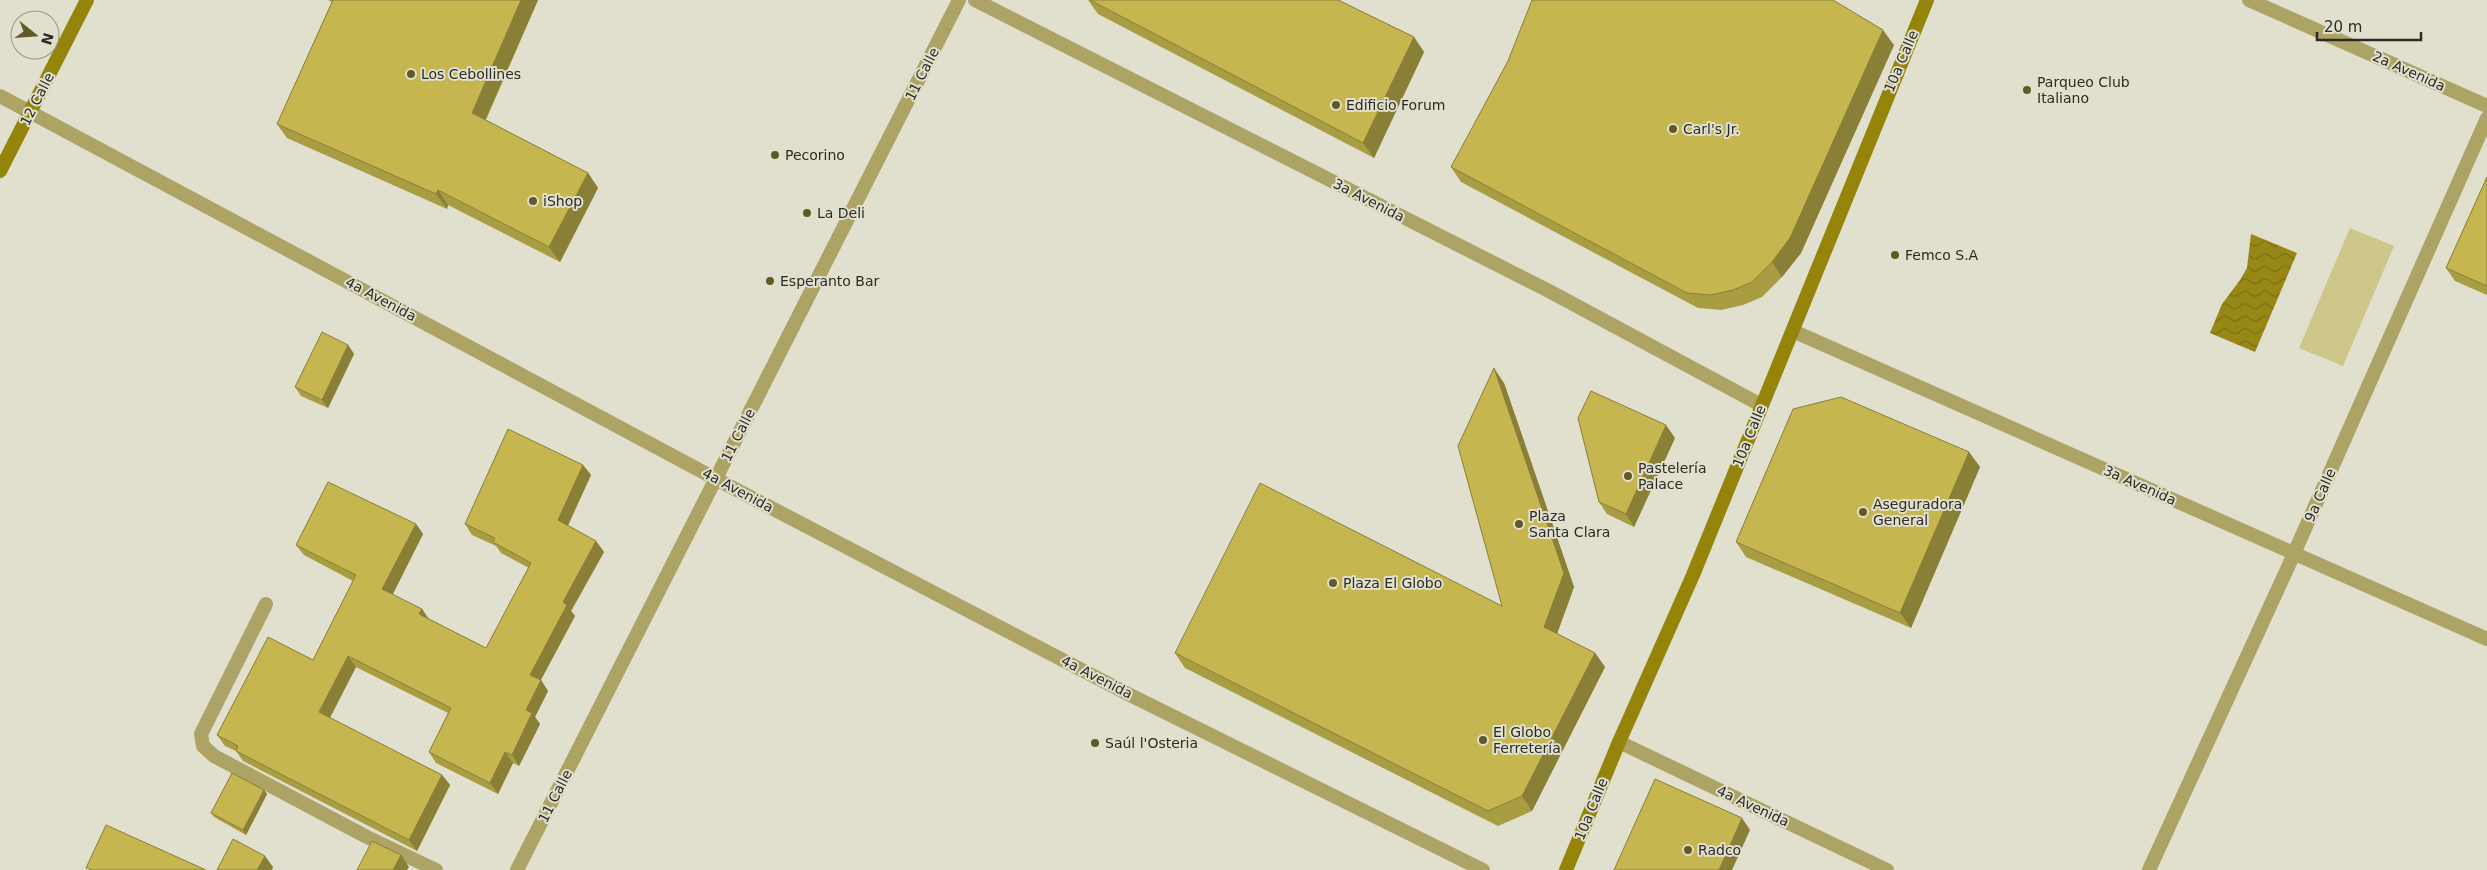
<svg xmlns="http://www.w3.org/2000/svg" width="2487" height="870" font-family="'DejaVu Sans',sans-serif">
  <style>
    .garden { fill: #cec589 }
    .water { fill: url(#water-waves) }
    .lines { fill: none; stroke-linecap: round; stroke-linejoin: round }
    .minor { stroke: #aca365; stroke-width: 14 }
    .tertiary { stroke: #aca365; stroke-width: 14 }
    .secondary { stroke: #94850a; stroke-width: 14 }
    .wall { fill: #a99d44 }
    .shaded-wall { fill: #8a7f37 }
    .building { fill: #c5b64f; stroke: #8a7f37 }
    .poi-dot { fill: #615a26; stroke: #e1dfcd; stroke-width: 2 }
    .labels { text-anchor: middle; stroke-width: 4; stroke-linejoin: round; paint-order: stroke }
    .street-label { font-size: 14px; fill: #2c2b24; stroke: #e1dfcd }
    .poi-label { font-size: 14px; fill: #2c2b24; stroke: #e1dfcd; text-anchor: start }
  </style>
  <defs>
    <pattern id="water-waves" width="16" height="10" patternUnits="userSpaceOnUse" patternTransform="scale(1.25)"><rect width="16" height="10" fill="#978815"/><path d="M0 5q4-4 8 0t8 0" fill="none" stroke="#7b6f13"/></pattern>
  </defs>
  <rect width="100%" height="100%" fill="#e1dfcd"/>
  <path class="garden" d="M 2350,228 L 2394,246 L 2343,366 L 2299,348 Z"/>
  <path class="water" d="M 2251,234 L 2297,253 L 2255,352 L 2210,333 L 2222,304 L 2240,280 L 2247,268 Z"/>
  <g class="lines">
    <path class="minor" d="M 975,0 L 1549,291 L 1761,405
      M 1793,331 L 2487,639
      M 266,604 L 201,734 L 203,746 L 214,756 L 367,837 L 436,870
      M 1619,742 L 1887,870
      M 517,870 L 959,0
      M 2149,870 L 2288,567 L 2487,118"/>
    <path class="tertiary" d="M 2249,0 L 2487,106
      M 0,96 L 716,479 L 1126,693 L 1483,870"/>
    <path class="secondary" d="M 0,171 L 87,0
      M 1566,870 L 1619,742 L 1693,575 L 1927,0"/>
  </g>
  <path class="wall" d="M 328,0 L 538,0 L 486,120 L 588,173 L 598,188 L 560,262 L 448,205 L 447,209 L 287,138 L 277,124 L 332,2 Z
    M 1088,0 L 1338,0 L 1414,37 L 1424,52 L 1374,158 L 1098,14 Z
    M 1894,45 L 1801,253 L 1782,277 L 1762,297 L 1743,305 L 1721,310 L 1698,308 L 1461,182 L 1451,167 Z
    M 2487,177 L 2487,295 L 2455,281 L 2446,268 Z
    M 348,345 L 354,354 L 328,408 L 301,396 L 295,387 Z
    M 1504,383 L 1574,587 L 1557,634 L 1595,653 L 1605,667 L 1532,811 L 1498,826 L 1185,668 L 1175,653 L 1502,606 Z
    M 1675,438 L 1634,527 L 1607,514 L 1599,502 Z
    M 1969,452 L 1980,467 L 1911,628 L 1746,557 L 1736,542 Z
    M 583,465 L 591,475 L 568,526 L 596,541 L 604,552 L 571,611 L 575,616 L 541,680 L 548,691 L 535,717 L 540,724 L 519,766 L 513,763 L 498,794 L 436,763 L 429,752 L 448,713 L 356,667 L 330,718 L 442,775 L 450,785 L 417,851 L 243,761 L 236,751 L 225,746 L 217,735 L 313,660 L 353,581 L 304,555 L 296,545 L 416,524 L 423,534 L 392,595 L 422,609 L 429,619 L 486,648 L 529,568 L 501,553 L 496,546 L 472,535 L 465,524 Z
    M 264,790 L 267,794 L 246,835 L 214,817 L 211,813 Z"/>
  <path class="shaded-wall" d="M 521,0 L 538,0 L 482,127 L 472,113 Z
    M 1883,30 L 1894,45 L 1801,253 L 1782,277 L 1772,262 Z
    M 1414,37 L 1424,52 L 1374,158 L 1363,143 Z
    M 588,173 L 598,188 L 560,262 L 549,247 Z
    M 438,190 L 448,205 L 447,209 L 436,194 Z
    M 348,345 L 354,354 L 328,408 L 322,400 Z
    M 1494,368 L 1504,383 L 1574,587 L 1554,642 L 1544,627 Z
    M 1666,425 L 1675,438 L 1634,527 L 1626,514 Z
    M 1969,452 L 1980,467 L 1911,628 L 1900,613 Z
    M 583,465 L 591,475 L 565,531 L 558,520 Z
    M 416,524 L 423,534 L 390,600 L 382,589 Z
    M 596,541 L 604,552 L 571,611 L 575,616 L 538,685 L 530,675 L 563,602 Z
    M 422,609 L 429,620 L 419,614 Z
    M 1595,653 L 1605,667 L 1532,811 L 1522,796 Z
    M 348,656 L 356,667 L 327,723 L 319,712 Z
    M 541,680 L 548,691 L 535,717 L 540,724 L 519,766 L 512,755 L 526,710 Z
    M 505,752 L 513,763 L 498,794 L 490,783 Z
    M 442,775 L 450,785 L 417,851 L 409,840 Z
    M 264,790 L 267,794 L 246,835 L 243,830 Z
    M 1742,818 L 1750,830 L 1732,870 L 1719,870 Z
    M 401,855 L 409,867 L 407,870 L 393,870 Z
    M 265,856 L 273,867 L 272,870 L 257,870 Z"/>
  <path class="building" d="M 333,0 L 521,0 L 472,113 L 588,173 L 549,247 L 438,190 L 436,194 L 277,124 Z
    M 1090,0 L 1338,0 L 1414,37 L 1363,143 Z
    M 1532,0 L 1833,0 L 1883,30 L 1790,238 L 1772,262 L 1752,282 L 1733,290 L 1711,295 L 1687,293 L 1451,167 L 1508,61 Z
    M 2487,177 L 2487,286 L 2446,268 Z
    M 322,332 L 348,345 L 322,400 L 295,387 Z
    M 1494,368 L 1564,573 L 1544,627 L 1595,653 L 1522,796 L 1488,811 L 1175,653 L 1260,483 L 1502,606 L 1458,446 Z
    M 1591,391 L 1666,425 L 1626,514 L 1599,502 L 1578,418 Z
    M 1841,397 L 1969,452 L 1900,613 L 1736,542 L 1793,409 Z
    M 508,429 L 583,465 L 558,520 L 596,541 L 563,602 L 567,605 L 530,675 L 541,680 L 526,710 L 532,713 L 512,755 L 505,752 L 490,783 L 429,752 L 451,708 L 348,656 L 319,712 L 442,775 L 409,840 L 236,751 L 238,746 L 217,735 L 268,637 L 313,660 L 356,575 L 296,545 L 328,482 L 416,524 L 382,589 L 422,609 L 419,614 L 486,648 L 531,563 L 493,542 L 495,538 L 465,524 Z
    M 232,773 L 264,790 L 243,830 L 211,813 Z
    M 1655,779 L 1742,818 L 1719,870 L 1614,870 Z
    M 106,825 L 206,870 L 92,870 L 86,868 Z
    M 233,839 L 265,856 L 257,870 L 217,870 Z
    M 372,841 L 401,855 L 393,870 L 357,870 Z"/>
  <g class="poi-dot">
    <circle cx="411" cy="74" r="5"/>
    <circle cx="2027" cy="90" r="5"/>
    <circle cx="1336" cy="105" r="5"/>
    <circle cx="1673" cy="129" r="5"/>
    <circle cx="775" cy="155" r="5"/>
    <circle cx="533" cy="201" r="5"/>
    <circle cx="807" cy="213" r="5"/>
    <circle cx="1895" cy="255" r="5"/>
    <circle cx="770" cy="281" r="5"/>
    <circle cx="1628" cy="476" r="5"/>
    <circle cx="1863" cy="512" r="5"/>
    <circle cx="1519" cy="524" r="5"/>
    <circle cx="1333" cy="583" r="5"/>
    <circle cx="1483" cy="740" r="5"/>
    <circle cx="1095" cy="743" r="5"/>
    <circle cx="1688" cy="850" r="5"/>
  </g>
  <g class="labels">
    <g class="street-label">
      <text transform="translate(1901 61) rotate(-67)" y="5">10a Calle</text>
      <text transform="translate(2409 71) rotate(24)" y="5">2a Avenida</text>
      <text transform="translate(922 74) rotate(-63)" y="5">11 Calle</text>
      <text transform="translate(37 99) rotate(-63)" y="5">12 Calle</text>
      <text transform="translate(1369 200) rotate(27)" y="5">3a Avenida</text>
      <text transform="translate(381 299) rotate(28)" y="5">4a Avenida</text>
      <text transform="translate(738 435) rotate(-63)" y="5">11 Calle</text>
      <text transform="translate(1749 436) rotate(-68)" y="5">10a Calle</text>
      <text transform="translate(2140 485) rotate(24)" y="5">3a Avenida</text>
      <text transform="translate(738 490) rotate(28)" y="5">4a Avenida</text>
      <text transform="translate(2320 495) rotate(-66)" y="5">9a Calle</text>
      <text transform="translate(1097 677) rotate(27)" y="5">4a Avenida</text>
      <text transform="translate(555 796) rotate(-63)" y="5">11 Calle</text>
      <text transform="translate(1753 806) rotate(25)" y="5">4a Avenida</text>
      <text transform="translate(1591 809) rotate(-68)" y="5">10a Calle</text>
    </g>
    <g class="poi-label">
      <text x="421" y="79">Los Cebollines</text>
      <text x="2037" y="87">Parqueo Club<tspan x="2037" dy="16">Italiano</tspan></text>
      <text x="1346" y="110">Edificio Forum</text>
      <text x="1683" y="134">Carl's Jr.</text>
      <text x="785" y="160">Pecorino</text>
      <text x="543" y="206">iShop</text>
      <text x="817" y="218">La Deli</text>
      <text x="1905" y="260">Femco S.A</text>
      <text x="780" y="286">Esperanto Bar</text>
      <text x="1638" y="473">Pastelería<tspan x="1638" dy="16">Palace</tspan></text>
      <text x="1873" y="509">Aseguradora<tspan x="1873" dy="16">General</tspan></text>
      <text x="1529" y="521">Plaza<tspan x="1529" dy="16">Santa Clara</tspan></text>
      <text x="1343" y="588">Plaza El Globo</text>
      <text x="1493" y="737">El Globo<tspan x="1493" dy="16">Ferretería</tspan></text>
      <text x="1105" y="748">Saúl l'Osteria</text>
      <text x="1698" y="855">Radco</text>
    </g>
  </g>
  <g transform="translate(35 35) rotate(107)"><circle r="24" fill="#e1dfcd" stroke="#999789"/>
  <path d="M0-4L9 19L0 12L-9 19Z" fill="#615a26"/>
  <text y="-8" font-size="14" font-weight="bold" text-anchor="middle" fill="#2c2b24">N</text>
  </g>
  <path d="M2317 32v8h104v-8" fill="none" stroke="#2c2b24" stroke-width="2.5"/>
  <text x="2324" y="32" font-size="15" fill="#2c2b24" stroke="#e1dfcd" stroke-width="4" paint-order="stroke">20 m</text>
</svg>
